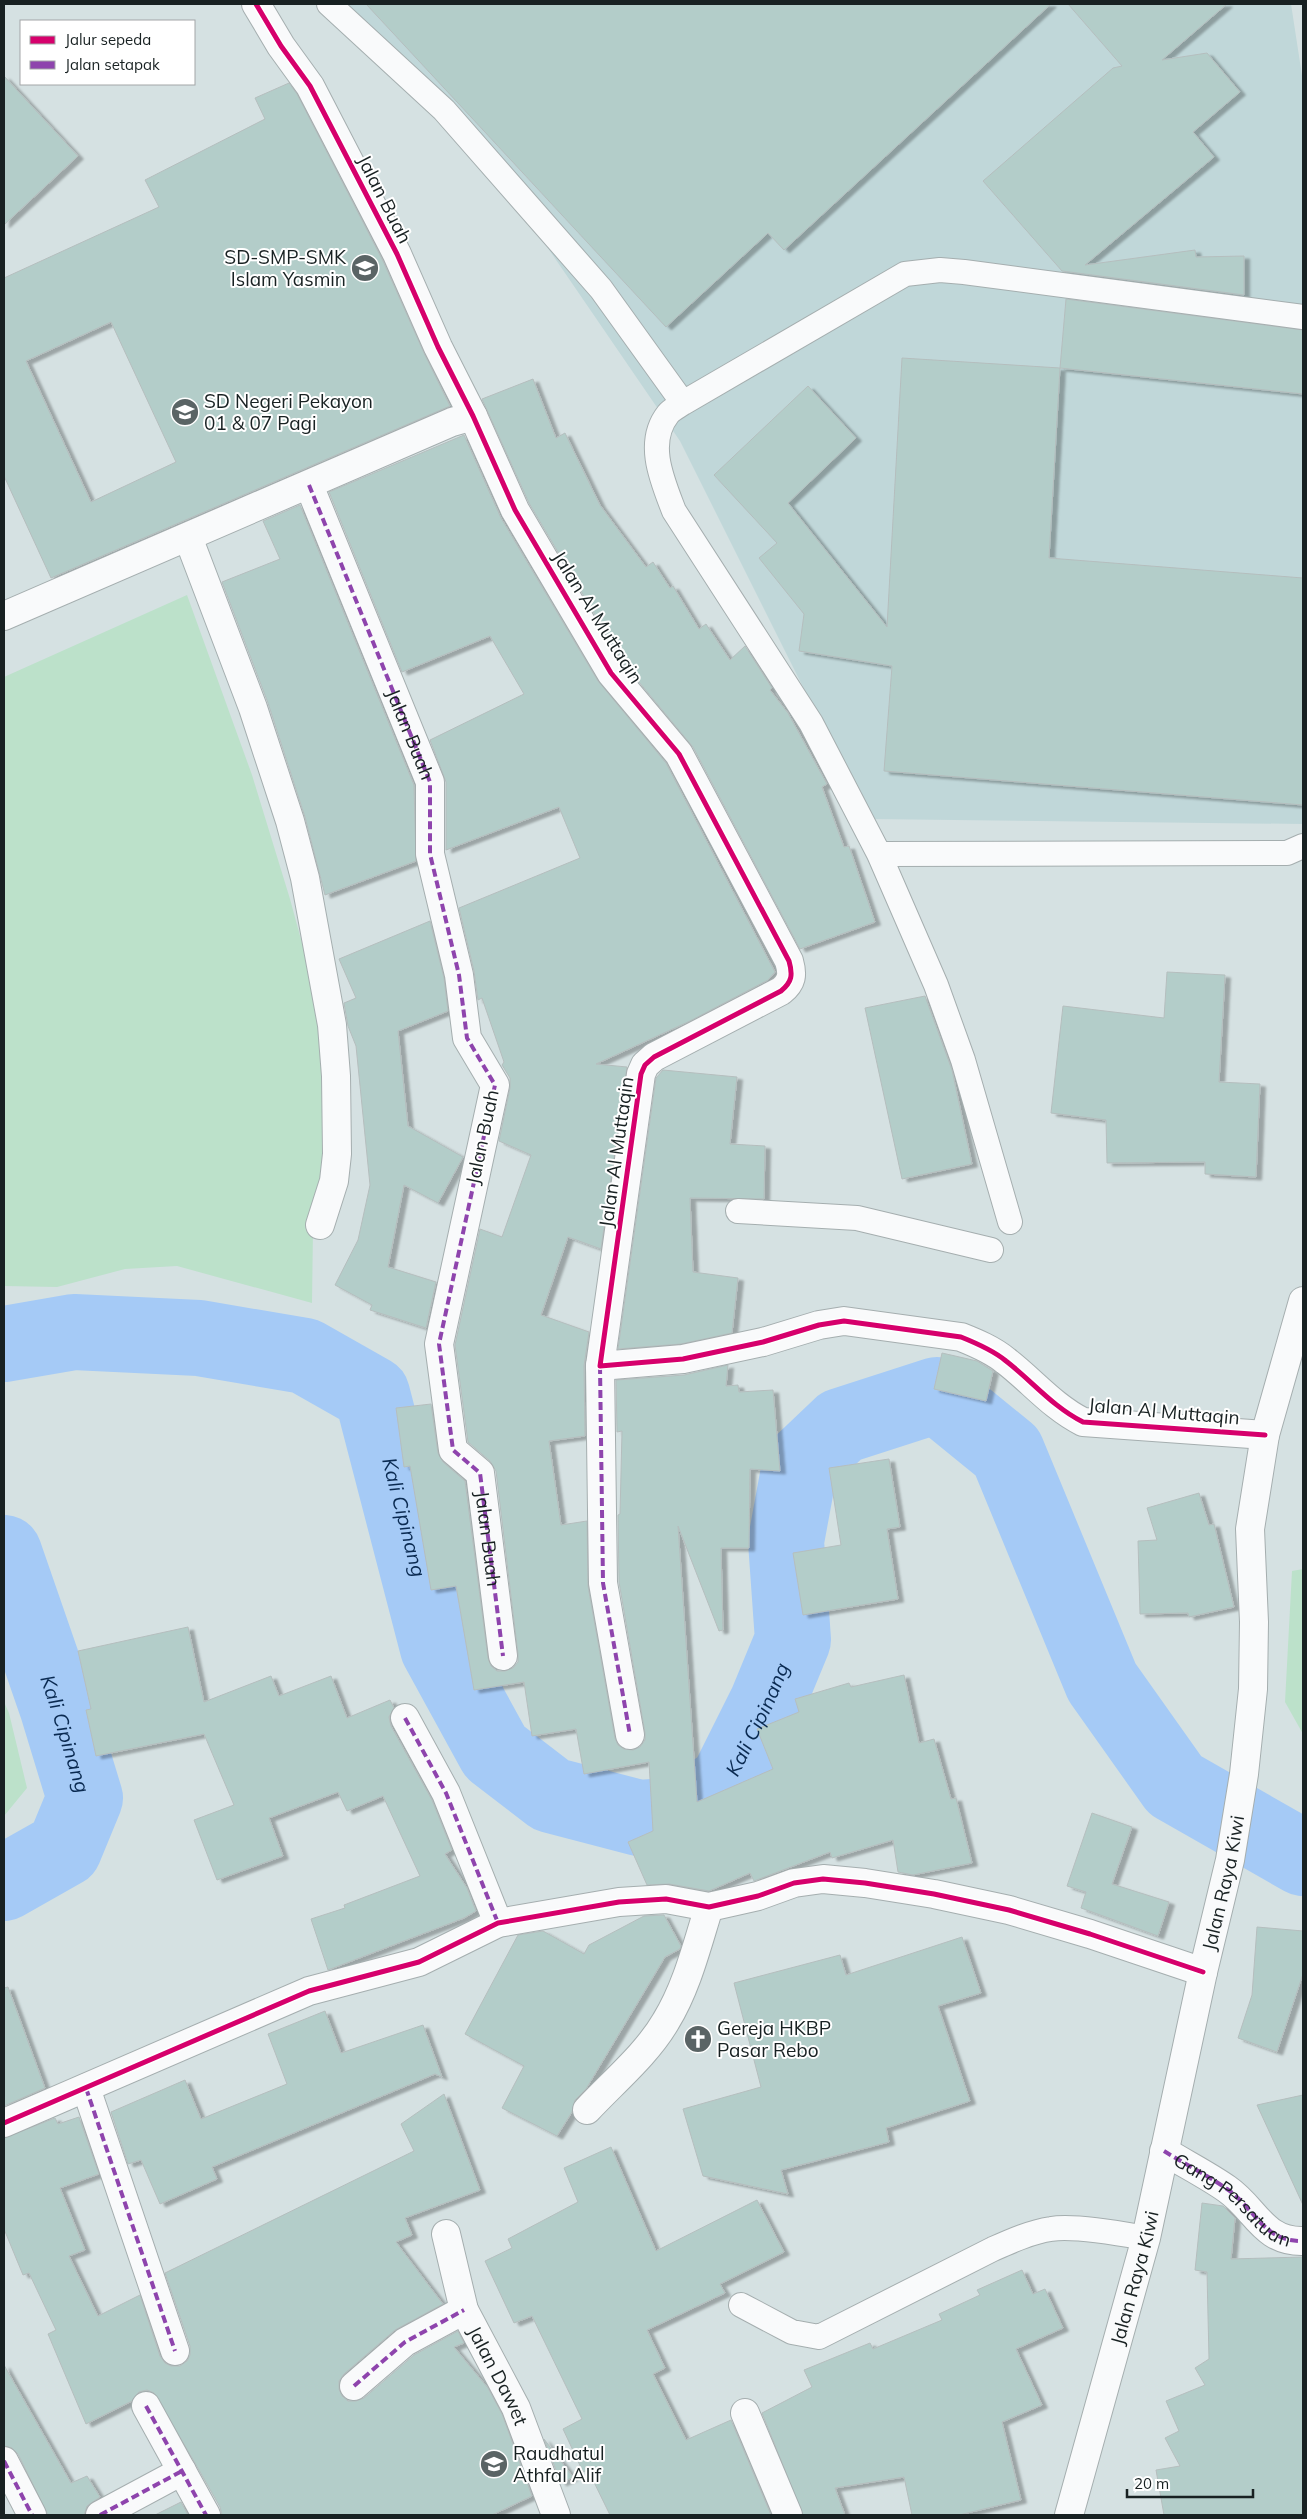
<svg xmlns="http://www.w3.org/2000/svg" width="1307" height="2519" font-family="Mulish,sans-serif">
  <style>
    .built { fill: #c0d7d9 }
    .green { fill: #bce1ca }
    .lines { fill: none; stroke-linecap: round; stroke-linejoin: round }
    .river { stroke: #a5caf6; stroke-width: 76 }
    .building { fill: #b3cdc9; stroke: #b5bebe; fill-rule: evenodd; filter: url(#shadow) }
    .service-casing { stroke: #a5aeaf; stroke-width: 26 }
    .minor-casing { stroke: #a5aeaf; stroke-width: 30 }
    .tertiary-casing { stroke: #a5aeaf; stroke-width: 30 }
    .service { stroke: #f9fafb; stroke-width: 24 }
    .minor { stroke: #f9fafb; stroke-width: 28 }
    .tertiary { stroke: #f9fafb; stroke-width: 28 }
    .quiet { stroke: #8e44ad; stroke-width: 4; stroke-dasharray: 8 4; stroke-linecap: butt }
    .cycleway-casing { stroke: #fff; stroke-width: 8 }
    .cycleway { stroke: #d6006c; stroke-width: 5 }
    .labels { text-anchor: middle; stroke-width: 4; stroke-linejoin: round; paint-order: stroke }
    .street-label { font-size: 19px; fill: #182122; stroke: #fff }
    .poi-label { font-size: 19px; fill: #182122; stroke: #fff; text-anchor: start }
    .water-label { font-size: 20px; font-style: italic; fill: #0a2a51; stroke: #fff }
  </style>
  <defs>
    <filter id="shadow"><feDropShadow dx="5.5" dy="3" stdDeviation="1" flood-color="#0004"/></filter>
  </defs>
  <rect width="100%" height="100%" fill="#d5e1e2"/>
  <path class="built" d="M 338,4 L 1291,4 L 1303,82 L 1303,824 L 869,819 L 680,441 L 515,200 Z"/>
  <path class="green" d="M 187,595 L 252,775 L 290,899 L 321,1013 L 331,1126 L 313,1229 L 312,1303 L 177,1266 L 125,1269 L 57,1287 L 4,1286 L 4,677 Z
    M 1303,1569 L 1303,1734 L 1285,1702 L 1292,1571 Z
    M 4,1702 L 9,1713 L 27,1788 L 4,1816 Z"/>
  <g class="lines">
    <g class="river">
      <path id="s1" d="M 4,1344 L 74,1332 L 199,1338 L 305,1356 L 372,1394 L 438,1648 L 495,1752 L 551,1795 L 639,1818 L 681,1815 L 727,1783 L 767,1703 L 793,1640 L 786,1541 L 800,1465 L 841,1426 L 937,1395 L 1007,1452 L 1102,1682 L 1175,1785 L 1303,1858"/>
      <path id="s2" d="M 4,1553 L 57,1706 L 85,1798 L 64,1849 L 4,1883"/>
    </g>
  </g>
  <path class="building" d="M 366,4 L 1051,4 L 784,250 L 768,233 L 666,327 Z
    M 1068,4 L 1227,4 L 1162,60 L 1207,53 L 1240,92 L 1193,132 L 1214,157 L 1085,265 L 1195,250 L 1196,257 L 1244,256 L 1244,295 L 1062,271 L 983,181 L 1113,68 L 1122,66 Z
    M 4,76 L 78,156 L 4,225 Z
    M 289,83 L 297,94 L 383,261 L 424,353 L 450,406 L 51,578 L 4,476 L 4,278 L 159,207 L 145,180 L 265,119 L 255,98 ZM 111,322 L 176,462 L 91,502 L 26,361 Z
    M 1066,299 L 1303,330 L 1303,394 L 1060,368 Z
    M 902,358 L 1060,368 L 1049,558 L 1303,578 L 1303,805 L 884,771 L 892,666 L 799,651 L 804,614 L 759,558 L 777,543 L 714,475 L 808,386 L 856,438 L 788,503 L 887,627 Z
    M 533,379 L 556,438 L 565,433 L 600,505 L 646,567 L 653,562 L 670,588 L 673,586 L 699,629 L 706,624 L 730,660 L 745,646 L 772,688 L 770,690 L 788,713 L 827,784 L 822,787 L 844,847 L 849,846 L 875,922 L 800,949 L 693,747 L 624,664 L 529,503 L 482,399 Z
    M 464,435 L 501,518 L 598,681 L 666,763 L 775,972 L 768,980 L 690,1021 L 596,1064 L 627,1067 L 601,1249 L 568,1237 L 541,1315 L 589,1332 L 584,1366 L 585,1436 L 549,1441 L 561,1525 L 587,1521 L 588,1586 L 615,1738 L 618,1745 L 624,1749 L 633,1750 L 640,1747 L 645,1740 L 645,1733 L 619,1582 L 618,1515 L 620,1514 L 622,1431 L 617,1432 L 616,1380 L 684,1375 L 728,1365 L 726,1386 L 738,1385 L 739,1392 L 773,1390 L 780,1471 L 750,1469 L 749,1548 L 721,1548 L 723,1630 L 719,1631 L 678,1526 L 697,1802 L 773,1769 L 757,1729 L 799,1712 L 795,1699 L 849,1683 L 851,1687 L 904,1675 L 919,1743 L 934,1739 L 951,1799 L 956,1798 L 972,1863 L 913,1875 L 898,1872 L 893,1840 L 832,1858 L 830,1852 L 754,1881 L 750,1873 L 709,1891 L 669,1884 L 647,1885 L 628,1842 L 653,1831 L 649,1762 L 584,1774 L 576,1729 L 532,1736 L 524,1682 L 474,1690 L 456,1586 L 431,1590 L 410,1466 L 404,1467 L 396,1408 L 431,1404 L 438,1453 L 443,1462 L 465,1481 L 488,1658 L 491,1666 L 497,1671 L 505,1671 L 513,1668 L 518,1662 L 518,1654 L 496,1471 L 490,1461 L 468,1442 L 455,1345 L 480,1229 L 502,1237 L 531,1155 L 499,1141 L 510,1088 L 510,1078 L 502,1065 L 504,1062 L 482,998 L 478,1000 L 474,971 L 459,908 L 580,858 L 559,807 L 446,850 L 446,782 L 430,740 L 524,694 L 490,636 L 402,672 L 329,492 Z
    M 300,505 L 414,785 L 416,861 L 325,895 L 305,817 L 268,703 L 222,582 L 280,559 L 263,521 Z
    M 430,921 L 444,978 L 448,1011 L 398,1031 L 408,1126 L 463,1157 L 438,1203 L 404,1185 L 388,1267 L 436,1282 L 426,1328 L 370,1310 L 372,1305 L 335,1285 L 358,1240 L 370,1185 L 356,1046 L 348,1026 L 344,1003 L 356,998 L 339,959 Z
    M 1167,972 L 1225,975 L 1219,1082 L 1260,1084 L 1256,1177 L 1205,1174 L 1205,1162 L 1107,1163 L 1106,1120 L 1051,1113 L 1063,1006 L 1164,1018 Z
    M 925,996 L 952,1070 L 972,1164 L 902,1179 L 865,1008 Z
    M 663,1070 L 737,1077 L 730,1144 L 765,1146 L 764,1199 L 690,1198 L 693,1272 L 738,1278 L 732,1333 L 681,1344 L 618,1349 L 656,1078 Z
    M 942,1353 L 977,1361 L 993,1371 L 986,1401 L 934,1389 Z
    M 889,1459 L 900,1527 L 887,1529 L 898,1599 L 803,1615 L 793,1553 L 841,1545 L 829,1468 Z
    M 1199,1493 L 1209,1525 L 1214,1524 L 1234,1607 L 1189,1617 L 1188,1613 L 1140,1614 L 1138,1541 L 1157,1540 L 1147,1508 Z
    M 188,1627 L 204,1702 L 271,1676 L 279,1696 L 331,1676 L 347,1718 L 390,1700 L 394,1708 L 389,1717 L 391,1726 L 432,1800 L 452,1850 L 445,1854 L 467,1888 L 476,1911 L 464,1918 L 328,1970 L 311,1919 L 345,1908 L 344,1905 L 420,1876 L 383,1796 L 347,1811 L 338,1792 L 269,1818 L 283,1856 L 217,1880 L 194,1820 L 234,1805 L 204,1734 L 96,1756 L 86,1710 L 91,1709 L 78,1651 Z
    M 1092,1813 L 1132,1827 L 1112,1884 L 1169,1902 L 1158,1936 L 1081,1908 L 1086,1892 L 1067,1886 Z
    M 664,1915 L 681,1946 L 680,1949 L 665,1957 L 586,2089 L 575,2100 L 572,2112 L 557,2136 L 502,2108 L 524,2066 L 465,2034 L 518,1935 L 543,1931 L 584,1954 L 589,1945 L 644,1916 Z
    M 1257,1927 L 1303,1931 L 1303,1974 L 1277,2052 L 1238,2038 L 1252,1995 Z
    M 962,1937 L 981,1993 L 938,2006 L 970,2101 L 886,2128 L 889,2142 L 781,2170 L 788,2194 L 703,2176 L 683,2109 L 761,2087 L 734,1983 L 840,1955 L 846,1975 Z
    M 8,1987 L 45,2088 L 4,2106 L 4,1988 Z
    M 325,2011 L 341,2053 L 423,2025 L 442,2077 L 435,2074 L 212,2167 L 217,2179 L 160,2204 L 141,2160 L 128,2164 L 111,2112 L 185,2080 L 201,2119 L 287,2084 L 268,2034 Z
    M 444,2094 L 480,2190 L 405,2218 L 412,2235 L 396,2242 L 443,2304 L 395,2330 L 344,2374 L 339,2381 L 339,2389 L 342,2396 L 348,2401 L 356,2401 L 364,2398 L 414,2355 L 458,2331 L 464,2343 L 454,2347 L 488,2388 L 502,2414 L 532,2496 L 492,2515 L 222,2515 L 220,2507 L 195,2463 L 154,2393 L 147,2390 L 139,2392 L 132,2401 L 86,2424 L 48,2334 L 56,2330 L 29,2273 L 23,2275 L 4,2229 L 4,2138 L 55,2118 L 58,2124 L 79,2117 L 99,2174 L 60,2188 L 85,2250 L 69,2256 L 98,2316 L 140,2295 L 160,2356 L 165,2363 L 171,2366 L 180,2366 L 187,2361 L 190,2355 L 190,2346 L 165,2273 L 414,2151 L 401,2124 Z
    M 1303,2095 L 1303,2205 L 1257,2105 Z
    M 611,2147 L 656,2251 L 757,2200 L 784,2252 L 720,2284 L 725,2293 L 647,2330 L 665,2368 L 653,2374 L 686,2440 L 731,2420 L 771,2515 L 610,2515 L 588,2470 L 583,2472 L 563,2429 L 582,2419 L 532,2316 L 514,2323 L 485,2261 L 512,2248 L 508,2239 L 578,2202 L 564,2168 Z
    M 1202,2203 L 1223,2206 L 1235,2218 L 1231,2259 L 1303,2257 L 1303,2515 L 1164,2515 L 1156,2470 L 1180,2466 L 1165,2438 L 1179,2431 L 1166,2401 L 1205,2385 L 1195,2368 L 1209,2359 L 1207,2272 L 1195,2270 Z
    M 1022,2270 L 1033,2294 L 1045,2289 L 1063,2328 L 1016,2349 L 1042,2405 L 1002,2422 L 1021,2500 L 959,2515 L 912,2515 L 904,2477 L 835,2488 L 845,2515 L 803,2515 L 762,2413 L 812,2387 L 804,2370 L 870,2343 L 873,2349 L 942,2320 L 939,2314 L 980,2295 L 977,2290 Z
    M 4,2365 L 71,2483 L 87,2476 L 100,2497 L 87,2506 L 84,2515 L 48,2515 L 18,2454 L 12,2448 L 4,2446 Z
    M 544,2439 L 573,2477 L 561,2483 Z
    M 181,2502 L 188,2515 L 155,2515 Z"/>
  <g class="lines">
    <defs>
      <path id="service" d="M 329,4 L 444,110 L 601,289 L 683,403
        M 879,854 L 1287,853 L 1303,846
        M 738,1211 L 857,1218 L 991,1250
        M 1010,1222 L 963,1060 L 936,985 L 879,854 L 811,723 L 674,511 C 663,482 645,443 668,414 C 671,410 679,406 683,403 L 905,274 L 940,270 L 964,272 L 1303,317
        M 741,2305 L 792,2332 L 819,2337 L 993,2249 C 1011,2241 1031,2232 1051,2229 C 1074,2225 1123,2234 1146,2238"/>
      <g id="minor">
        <path d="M 256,4 L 281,46 L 310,86 L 397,254 L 438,347 L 473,416 L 515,510 L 611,673 L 679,754 L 789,961 C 793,975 792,982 781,991 L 654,1057 L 645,1065 L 641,1074 L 600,1366 L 683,1359 L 763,1342 L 819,1325 L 844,1321 L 961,1337 C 976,1343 993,1350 1006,1361 C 1032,1381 1053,1407 1083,1422 L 1265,1435"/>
        <path id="s3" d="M 309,485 L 430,782 L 430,854 L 459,975 L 467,1038 L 495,1085 L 439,1344 L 453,1450 L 480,1473 L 503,1656"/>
        <path d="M 188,537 L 253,708 L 290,821 L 305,878 L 332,1025 L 336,1076 L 337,1154 L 334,1181 L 320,1225"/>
        <path d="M 4,616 L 452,422 L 473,416"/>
        <path d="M 600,1366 L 603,1583 L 630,1735"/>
        <path d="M 405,1718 L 446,1793 L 498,1923"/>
        <path d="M 86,2088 L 175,2351"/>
        <path d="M 587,2110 C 613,2082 647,2054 666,2021 C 687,1987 697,1945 709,1907"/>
        <path d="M 4,2123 L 309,1991 L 419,1962 L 498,1923 L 619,1902 L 666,1899 L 709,1907 L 758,1896 L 794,1883 L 823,1879 L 865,1883 L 934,1894 L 1009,1910 L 1090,1934 L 1203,1972"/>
        <path d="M 1164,2151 C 1185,2164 1207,2175 1227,2189 C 1256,2209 1263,2242 1303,2241"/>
        <path id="s4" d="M 446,2234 L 464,2310 L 516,2408 L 556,2515"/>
        <path d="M 354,2386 L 405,2342 L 464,2310"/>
        <path d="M 146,2406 L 206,2515"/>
        <path d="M 745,2413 L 788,2515"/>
        <path d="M 4,2461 L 32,2515"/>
        <path d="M 100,2515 L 182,2471"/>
      </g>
      <g id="tertiary">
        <path id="s5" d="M 1069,2515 L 1146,2238 L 1203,1972 L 1230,1860 L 1244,1774 L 1253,1689 L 1254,1622 L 1250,1529 L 1265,1435 L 1303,1301"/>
      </g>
    </defs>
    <use href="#service" class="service-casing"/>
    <use href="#minor" class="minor-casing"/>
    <use href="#tertiary" class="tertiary-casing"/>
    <use href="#service" class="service"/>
    <use href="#minor" class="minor"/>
    <use href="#tertiary" class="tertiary"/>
    <g class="quiet">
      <path d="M 309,485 L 430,782 L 430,854 L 459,975 L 467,1038 L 495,1085 L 439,1344 L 453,1450 L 480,1473 L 503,1656"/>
      <path d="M 600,1366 L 603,1583 L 630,1735"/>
      <path d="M 405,1718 L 446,1793 L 498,1923"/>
      <path d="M 86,2088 L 175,2351"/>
      <path id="s6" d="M 1164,2151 C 1185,2164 1207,2175 1227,2189 C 1256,2209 1263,2242 1303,2241"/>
      <path d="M 354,2386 L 405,2342 L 464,2310"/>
      <path d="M 146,2406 L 206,2515"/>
      <path d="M 4,2461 L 32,2515"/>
      <path d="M 100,2515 L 182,2471"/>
    </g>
    <defs>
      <path id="cycleway" d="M 256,4 L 281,46 L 310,86 L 397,254 L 438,347 L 473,416 L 515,510 L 611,673 L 679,754 L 789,961 C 793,975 792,982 781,991 L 654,1057 L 645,1065 L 641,1074 L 600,1366 L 683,1359 L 763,1342 L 819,1325 L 844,1321 L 961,1337 C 976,1343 993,1350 1006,1361 C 1032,1381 1053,1407 1083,1422 L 1265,1435
        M 4,2123 L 309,1991 L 419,1962 L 498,1923 L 619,1902 L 666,1899 L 709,1907 L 758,1896 L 794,1883 L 823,1879 L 865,1883 L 934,1894 L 1009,1910 L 1090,1934 L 1203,1972"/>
    </defs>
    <use href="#cycleway" class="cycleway-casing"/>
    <use href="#cycleway" class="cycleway"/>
  </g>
  <defs>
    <symbol id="school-disc" viewBox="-11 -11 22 22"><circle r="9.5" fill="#5a6465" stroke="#fff"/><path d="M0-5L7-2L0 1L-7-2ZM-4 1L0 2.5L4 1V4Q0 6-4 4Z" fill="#fff"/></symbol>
    <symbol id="church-disc" viewBox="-11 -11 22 22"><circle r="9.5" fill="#5a6465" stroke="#fff"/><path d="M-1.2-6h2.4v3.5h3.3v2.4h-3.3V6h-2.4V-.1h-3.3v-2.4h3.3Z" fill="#fff"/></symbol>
  </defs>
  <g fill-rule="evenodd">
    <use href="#school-disc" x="349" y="252" width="32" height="32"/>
    <use href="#school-disc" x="169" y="396" width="32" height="32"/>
    <use href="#church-disc" x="682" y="2023" width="32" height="32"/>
    <use href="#school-disc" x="478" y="2448" width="32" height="32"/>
  </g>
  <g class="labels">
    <g class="street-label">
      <text transform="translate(385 199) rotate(63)" y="7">Jalan Buah</text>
      <text transform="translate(598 617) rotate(58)" y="7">Jalan Al Muttaqin</text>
      <text dy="7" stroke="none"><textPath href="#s3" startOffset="269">Jalan Buah</textPath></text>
      <text transform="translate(482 1137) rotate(-78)" y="7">Jalan Buah</text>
      <text transform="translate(616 1152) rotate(-82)" y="7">Jalan Al Muttaqin</text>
      <text transform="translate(1164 1411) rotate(5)" y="7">Jalan Al Muttaqin</text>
      <text dy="7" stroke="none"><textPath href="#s3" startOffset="1109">Jalan Buah</textPath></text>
      <text dy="7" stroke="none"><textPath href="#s5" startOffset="651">Jalan Raya Kiwi</textPath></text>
      <text dy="7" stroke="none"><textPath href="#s6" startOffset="85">Gang Persatuan</textPath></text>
      <text dy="7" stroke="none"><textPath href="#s5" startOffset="246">Jalan Raya Kiwi</textPath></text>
      <text dy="7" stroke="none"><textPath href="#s4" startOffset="152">Jalan Dawet</textPath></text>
    </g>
    <g class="poi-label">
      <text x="346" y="264" text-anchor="end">SD-SMP-SMK<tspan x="346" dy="22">Islam Yasmin</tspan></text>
      <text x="204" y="408">SD Negeri Pekayon<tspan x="204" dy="22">01 &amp; 07 Pagi</tspan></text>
      <text x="717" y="2035">Gereja HKBP<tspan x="717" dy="22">Pasar Rebo</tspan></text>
      <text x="513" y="2460">Raudhatul<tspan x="513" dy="22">Athfal Alif</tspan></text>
    </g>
    <g class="water-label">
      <text dy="7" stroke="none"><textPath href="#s1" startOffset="508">Kali Cipinang</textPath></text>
      <text dy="7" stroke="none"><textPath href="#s1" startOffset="1092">Kali Cipinang</textPath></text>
      <text dy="7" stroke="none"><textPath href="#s2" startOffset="191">Kali Cipinang</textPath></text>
    </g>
  </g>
  <rect width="1307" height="2519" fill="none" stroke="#182122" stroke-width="10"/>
  <rect x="20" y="20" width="175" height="65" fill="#ffffff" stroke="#a3a6a7"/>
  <rect x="30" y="36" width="25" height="8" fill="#d6006c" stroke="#a3a6a7"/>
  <text x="65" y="45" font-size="15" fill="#182122">Jalur sepeda</text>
  <rect x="30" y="61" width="25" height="8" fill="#8e44ad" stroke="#a3a6a7"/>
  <text x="65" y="70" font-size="15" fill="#182122">Jalan setapak</text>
  <path d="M1127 2489v8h126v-8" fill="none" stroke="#182122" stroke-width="2.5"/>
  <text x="1134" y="2489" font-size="15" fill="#182122" stroke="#ffffff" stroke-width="4" paint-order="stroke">20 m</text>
</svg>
